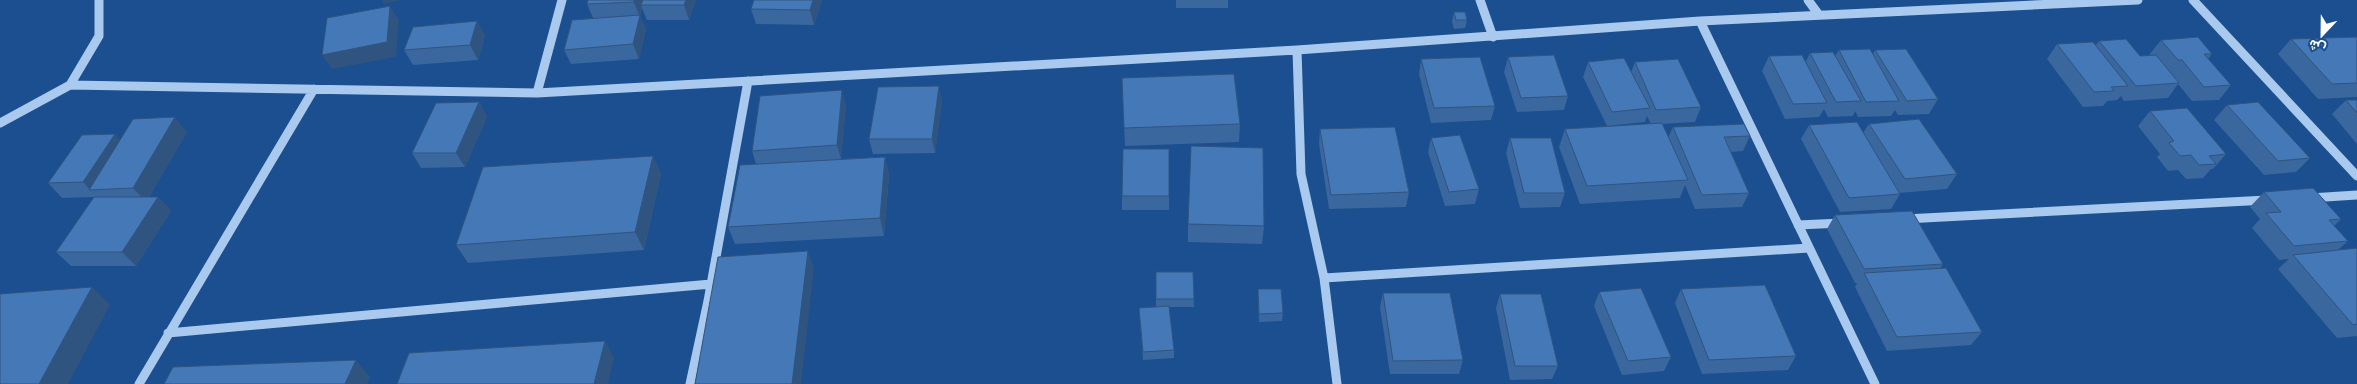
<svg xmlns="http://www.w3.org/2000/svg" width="2357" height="384" font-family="Quicksand,Vazirmatn,sans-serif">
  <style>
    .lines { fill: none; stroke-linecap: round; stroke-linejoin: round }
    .minor { stroke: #a9c9ee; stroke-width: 9 }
    .wall { fill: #3a679d }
    .shaded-wall { fill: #305480 }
    .building { fill: #4478b7; stroke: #305480 }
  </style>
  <rect width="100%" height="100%" fill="#1b4f8f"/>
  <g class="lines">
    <path class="minor" d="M 1480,0 L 1493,37
      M 1808,0 L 1819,15
      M 2193,0 L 2357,176
      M 1700,21 L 1875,384
      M 1297,50 L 1301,174 L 1324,278 L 1337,384
      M 70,85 L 99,36 L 99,0
      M 537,93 L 562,0
      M 0,123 L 70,85 L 537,93 L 1297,50 L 1700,21 L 2138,0
      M 2310,198 L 2357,195
      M 1905,219 L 2267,200
      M 1798,225 L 1842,223
      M 1324,278 L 1809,248
      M 168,333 L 711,284
      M 139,384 L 314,89
      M 690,384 L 708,301 L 748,81"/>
  </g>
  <path class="wall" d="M 588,0 L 696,0 L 689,20 L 647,20 L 642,8 L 640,16 L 646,29 L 639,59 L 571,64 L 564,50 L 593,18 L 587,4 Z
    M 822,0 L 814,25 L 756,24 L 751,9 Z
    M 1176,0 L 1228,0 L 1228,8 L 1176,8 Z
    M 1454,12 L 1467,20 L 1465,28 L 1454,29 L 1452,21 Z
    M 477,21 L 485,36 L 478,60 L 413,65 L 404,50 Z
    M 2357,37 L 2357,97 L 2318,99 L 2278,54 L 2291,39 Z
    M 2161,40 L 2212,54 L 2208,59 L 2231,85 L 2219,100 L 2192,101 L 2178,84 L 2168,98 L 2124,101 L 2121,96 L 2117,100 L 2107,101 L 2103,106 L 2083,107 L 2047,59 L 2057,44 L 2096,45 L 2099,41 L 2140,56 L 2150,56 L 2149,55 Z
    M 1839,50 L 1873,54 L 1875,50 L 1938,99 L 1929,114 L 1898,115 L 1895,110 L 1891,116 L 1858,117 L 1855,111 L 1853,116 L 1828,117 L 1824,109 L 1819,117 L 1785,119 L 1762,71 L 1769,56 L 1806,61 L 1810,53 L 1835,56 Z
    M 1508,57 L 1568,96 L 1564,110 L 1517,112 L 1504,72 Z
    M 1421,59 L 1495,106 L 1491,120 L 1431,123 L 1419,74 Z
    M 1588,62 L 1631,72 L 1635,62 L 1701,107 L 1695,122 L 1662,124 L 1668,138 L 1673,127 L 1750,136 L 1743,151 L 1731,152 L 1749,193 L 1742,207 L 1695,209 L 1685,185 L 1680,198 L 1580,204 L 1559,147 L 1565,129 L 1651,124 L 1647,116 L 1645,122 L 1607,126 L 1583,77 Z
    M 1122,78 L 1240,124 L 1239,142 L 1125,146 Z
    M 2346,100 L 2357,100 L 2357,144 L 2332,114 Z
    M 942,101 L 935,153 L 873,154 L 869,139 Z
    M 479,102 L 487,117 L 465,167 L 421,168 L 412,153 Z
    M 846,105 L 841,159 L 885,157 L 889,175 L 884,236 L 735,244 L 728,227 L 756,164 L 752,151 Z
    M 2227,105 L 2310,158 L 2296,172 L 2264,175 L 2214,120 Z
    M 2150,111 L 2226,154 L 2213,169 L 2211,169 L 2203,178 L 2186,179 L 2178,170 L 2168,171 L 2157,157 L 2160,154 L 2138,126 Z
    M 1869,124 L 1957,174 L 1947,189 L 1899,193 L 1900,194 L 1891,209 L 1840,212 L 1801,139 L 1809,125 L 1863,133 Z
    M 1320,129 L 1409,192 L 1406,207 L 1329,209 L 1319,144 Z
    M 187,132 L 149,197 L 158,197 L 171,211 L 136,266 L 71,266 L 56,252 L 95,197 L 62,198 L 48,183 L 115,134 L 120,140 Z
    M 1431,138 L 1479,189 L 1475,204 L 1445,206 L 1428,152 Z
    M 1510,138 L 1565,193 L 1560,207 L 1520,208 L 1506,153 Z
    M 1169,149 L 1169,210 L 1122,210 L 1122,196 Z
    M 653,156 L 661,174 L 644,250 L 468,263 L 456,245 Z
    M 2264,192 L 2341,219 L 2334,226 L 2348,241 L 2338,250 L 2357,248 L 2357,336 L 2337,338 L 2278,269 L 2289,259 L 2279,260 L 2252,228 L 2260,219 L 2250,207 Z
    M 1835,215 L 1943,264 L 1940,269 L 1982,332 L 1971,345 L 1887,351 L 1855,287 L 1857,283 L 1855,283 L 1827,229 Z
    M 1188,224 L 1264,226 L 1262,244 L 1188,242 Z
    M 1156,272 L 1193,272 L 1194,307 L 1169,307 L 1174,350 L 1174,358 L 1143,360 L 1139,308 L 1156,307 Z
    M 1258,289 L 1283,313 L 1282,321 L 1259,322 L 1258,297 Z
    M 1681,289 L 1796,356 L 1788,370 L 1702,374 L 1675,303 Z
    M 1599,292 L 1671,357 L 1664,371 L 1622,375 L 1594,306 Z
    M 1383,293 L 1463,360 L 1459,374 L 1390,374 L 1380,307 Z
    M 1500,294 L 1558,366 L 1552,379 L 1510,380 L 1496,308 Z"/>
  <path class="shaded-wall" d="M 382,0 L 401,0 L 384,4 Z
    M 634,0 L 644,0 L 641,5 L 642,8 L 640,16 L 646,29 L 639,59 L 633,44 L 639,15 L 634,2 Z
    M 686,0 L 696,0 L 689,20 L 684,5 Z
    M 813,0 L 822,0 L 814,25 L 810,10 Z
    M 390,6 L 399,20 L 396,57 L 332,69 L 322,55 Z
    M 477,21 L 485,36 L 478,60 L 470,45 Z
    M 939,86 L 942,101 L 935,153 L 932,139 Z
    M 842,90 L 846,105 L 841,159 L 837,145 Z
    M 479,102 L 487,117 L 465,167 L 456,153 Z
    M 175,117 L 187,132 L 146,202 L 133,188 Z
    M 115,134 L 128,149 L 90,190 L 83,182 Z
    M 653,156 L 661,174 L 644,250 L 635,232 Z
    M 885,157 L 889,175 L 884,236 L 880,218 Z
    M 158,197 L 171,211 L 136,266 L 122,252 Z
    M 808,251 L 814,268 L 801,384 L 792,384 Z
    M 92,287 L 110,305 L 68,384 L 39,384 Z
    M 605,341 L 614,358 L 608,384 L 594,384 Z
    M 356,360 L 370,377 L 367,384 L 345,384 Z"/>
  <path class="building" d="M 588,0 L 634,0 L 634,2 L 587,4 Z
    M 643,0 L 686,0 L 684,5 L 641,5 Z
    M 754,0 L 813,0 L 810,10 L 751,9 Z
    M 390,6 L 387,42 L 322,55 L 327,18 Z
    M 1454,12 L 1465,12 L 1467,20 L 1456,20 Z
    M 640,15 L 633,44 L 564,50 L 572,20 Z
    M 477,21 L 470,45 L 404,50 L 413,27 Z
    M 2198,37 L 2212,54 L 2204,54 L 2231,85 L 2204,87 L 2182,60 L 2178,60 L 2161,40 Z
    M 2357,37 L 2357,83 L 2332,84 L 2291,39 Z
    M 2126,39 L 2140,56 L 2156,55 L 2179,83 L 2136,86 L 2099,41 Z
    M 2093,42 L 2128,86 L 2111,87 L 2114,91 L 2094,92 L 2057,44 Z
    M 1870,49 L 1899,101 L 1866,102 L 1839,50 Z
    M 1906,49 L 1938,99 L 1907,101 L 1875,50 Z
    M 1833,52 L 1861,101 L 1836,102 L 1810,53 Z
    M 1554,55 L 1568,96 L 1521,98 L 1508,57 Z
    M 1802,55 L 1827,103 L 1793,104 L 1769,56 Z
    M 1480,57 L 1495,106 L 1434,108 L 1421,59 Z
    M 1624,58 L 1650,108 L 1612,112 L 1588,62 Z
    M 1678,59 L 1701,107 L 1656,110 L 1635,62 Z
    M 1234,74 L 1240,124 L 1124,128 L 1122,78 Z
    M 939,86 L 932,139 L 869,139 L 878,87 Z
    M 842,90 L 837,145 L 752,151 L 760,96 Z
    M 2346,100 L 2357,100 L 2357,113 Z
    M 479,102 L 456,153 L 412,153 L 436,103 Z
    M 2258,102 L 2310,158 L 2278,161 L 2227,105 Z
    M 2187,108 L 2226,154 L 2209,156 L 2216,164 L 2199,165 L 2191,155 L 2180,156 L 2169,143 L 2174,141 L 2150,111 Z
    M 175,117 L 133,188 L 89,190 L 133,119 Z
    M 1919,119 L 1957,174 L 1905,179 L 1869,124 Z
    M 1857,122 L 1900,194 L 1849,198 L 1809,125 Z
    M 1662,123 L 1688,180 L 1587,186 L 1565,129 Z
    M 1744,124 L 1750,136 L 1724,137 L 1749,193 L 1702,195 L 1673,127 Z
    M 1395,127 L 1409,192 L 1331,195 L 1320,129 Z
    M 115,134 L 83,182 L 48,183 L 82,135 Z
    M 1460,135 L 1479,189 L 1449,192 L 1431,138 Z
    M 1510,138 L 1551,138 L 1565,193 L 1524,193 Z
    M 1191,146 L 1263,148 L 1264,226 L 1188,224 Z
    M 1123,149 L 1169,149 L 1169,196 L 1122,196 Z
    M 653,156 L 635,232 L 456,245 L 483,167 Z
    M 885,157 L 880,218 L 728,227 L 740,165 Z
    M 2313,188 L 2341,219 L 2329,220 L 2348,241 L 2294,246 L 2266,213 L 2281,212 L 2264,192 Z
    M 94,197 L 158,197 L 122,252 L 56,252 Z
    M 1912,211 L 1943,264 L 1864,269 L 1835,215 Z
    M 2357,248 L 2357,324 L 2353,325 L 2293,255 Z
    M 808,251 L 792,384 L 695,384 L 718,257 Z
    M 1946,268 L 1982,332 L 1897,337 L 1864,273 Z
    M 1156,272 L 1193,272 L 1194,299 L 1156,299 Z
    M 1765,285 L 1796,356 L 1709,360 L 1681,289 Z
    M 92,287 L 39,384 L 0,384 L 0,294 Z
    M 1641,288 L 1671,357 L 1628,361 L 1599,292 Z
    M 1258,289 L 1281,289 L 1283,313 L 1259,314 Z
    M 1383,293 L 1450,293 L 1463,360 L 1393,361 Z
    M 1500,294 L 1541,294 L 1558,366 L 1515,366 Z
    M 1169,306 L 1174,350 L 1143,352 L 1139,308 Z
    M 605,341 L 594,384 L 397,384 L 409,353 Z
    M 356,360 L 345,384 L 164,384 L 173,367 Z"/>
  <g transform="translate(2322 35) rotate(202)" stroke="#1b4f8f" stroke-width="4" paint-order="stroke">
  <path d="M0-4L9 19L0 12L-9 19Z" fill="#ffffff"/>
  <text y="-8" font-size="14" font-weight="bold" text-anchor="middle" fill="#ffffff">ش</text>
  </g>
</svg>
